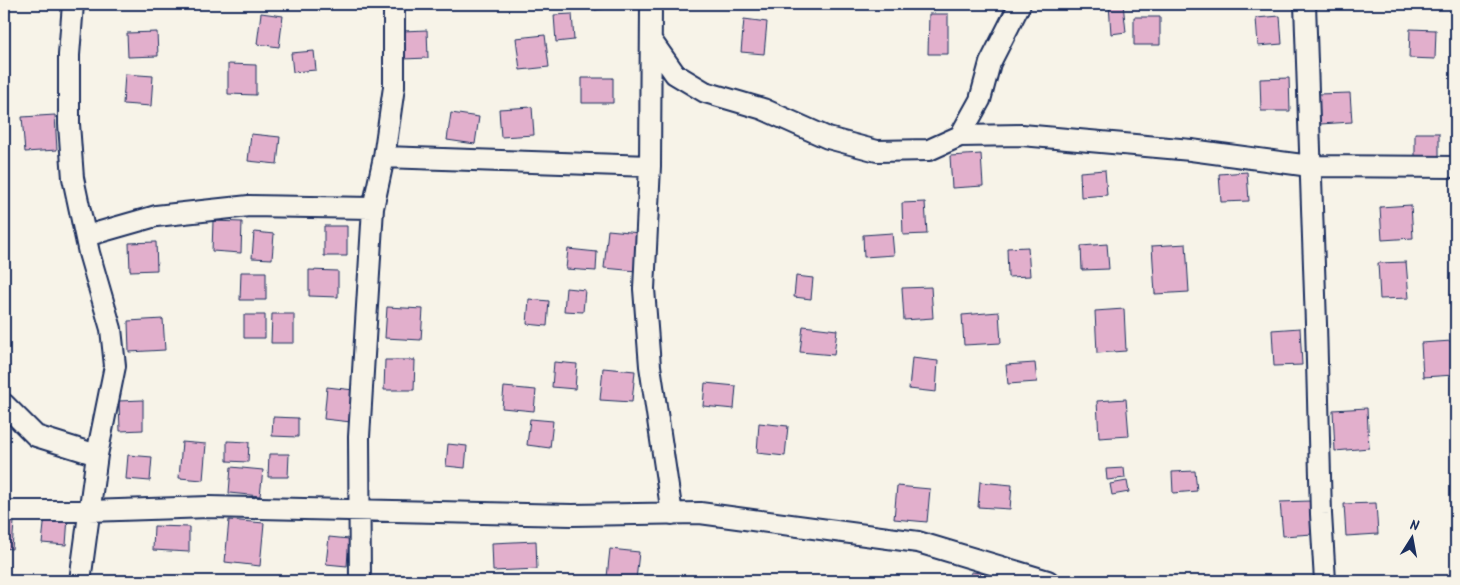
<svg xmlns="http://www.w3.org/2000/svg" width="1460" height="585" font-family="Kalam,sans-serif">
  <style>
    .building { fill: #e2afcc; stroke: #1b2f5e }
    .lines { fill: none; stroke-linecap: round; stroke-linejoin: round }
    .street-casing { stroke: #1b2f5e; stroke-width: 24 }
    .street { stroke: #f7f3e8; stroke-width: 20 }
  </style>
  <rect width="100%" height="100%" fill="#f7f3e8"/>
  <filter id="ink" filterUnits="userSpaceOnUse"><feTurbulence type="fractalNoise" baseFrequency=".02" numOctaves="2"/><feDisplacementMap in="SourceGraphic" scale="10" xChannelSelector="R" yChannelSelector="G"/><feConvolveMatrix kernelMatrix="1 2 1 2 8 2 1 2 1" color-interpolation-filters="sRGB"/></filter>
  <g filter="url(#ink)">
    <path class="building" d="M 594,4 L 613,4 L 614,7 L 595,10 Z
      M 1109,4 L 1123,4 L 1126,32 L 1111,34 Z
      M 261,13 L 283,16 L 279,47 L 257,44 Z
      M 572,14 L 574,40 L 556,42 L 554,15 Z
      M 929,14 L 948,14 L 948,54 L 928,54 Z
      M 1280,16 L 1282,44 L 1258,46 L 1256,18 Z
      M 1134,17 L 1160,17 L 1160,45 L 1134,45 Z
      M 744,19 L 767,22 L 764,54 L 741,52 Z
      M 1410,29 L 1436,30 L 1435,59 L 1409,58 Z
      M 427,30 L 428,58 L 403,59 L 402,31 Z
      M 157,32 L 158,56 L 128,57 L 127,33 Z
      M 545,35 L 549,67 L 520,70 L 516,38 Z
      M 314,51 L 316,70 L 293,72 L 291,53 Z
      M 228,64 L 256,65 L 256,95 L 228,94 Z
      M 125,74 L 153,76 L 151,106 L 123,104 Z
      M 582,78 L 613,78 L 613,103 L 582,103 Z
      M 1289,78 L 1290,111 L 1261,111 L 1260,79 Z
      M 1350,93 L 1352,122 L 1320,124 L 1318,94 Z
      M 532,107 L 534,135 L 501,137 L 499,109 Z
      M 451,113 L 479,117 L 475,144 L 447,140 Z
      M 55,115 L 57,150 L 25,152 L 22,117 Z
      M 1415,133 L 1439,133 L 1439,162 L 1415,162 Z
      M 251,134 L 280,137 L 277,164 L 248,161 Z
      M 981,154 L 983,186 L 952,188 L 950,156 Z
      M 1105,170 L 1107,195 L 1081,197 L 1080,172 Z
      M 1247,172 L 1249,201 L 1221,202 L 1219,174 Z
      M 925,202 L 927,234 L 903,235 L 902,203 Z
      M 1411,205 L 1413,238 L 1382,240 L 1380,207 Z
      M 213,221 L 242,222 L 241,253 L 212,251 Z
      M 324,226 L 347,226 L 347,256 L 324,256 Z
      M 608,230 L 640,233 L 637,271 L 604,268 Z
      M 254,232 L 274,234 L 272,259 L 252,258 Z
      M 892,233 L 894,255 L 864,257 L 863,235 Z
      M 156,242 L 157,270 L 130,271 L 129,243 Z
      M 1107,244 L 1109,269 L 1082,270 L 1081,246 Z
      M 1186,244 L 1189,292 L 1155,294 L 1152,246 Z
      M 1028,247 L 1030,276 L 1008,277 L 1007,248 Z
      M 568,249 L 597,252 L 596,271 L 566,269 Z
      M 1406,262 L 1409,298 L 1380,299 L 1378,263 Z
      M 309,270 L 338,271 L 338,297 L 309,296 Z
      M 241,272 L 266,272 L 266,300 L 240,300 Z
      M 796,276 L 813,278 L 811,299 L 794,297 Z
      M 931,287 L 933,318 L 904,320 L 902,288 Z
      M 566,288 L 585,290 L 583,312 L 564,311 Z
      M 529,299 L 549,301 L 547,326 L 527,324 Z
      M 387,307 L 423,309 L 421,340 L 385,338 Z
      M 1124,309 L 1126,351 L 1097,353 L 1095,311 Z
      M 999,312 L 1001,343 L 964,345 L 962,315 Z
      M 272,314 L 294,314 L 294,343 L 271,343 Z
      M 244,315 L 265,315 L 265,338 L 244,338 Z
      M 163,319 L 165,350 L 129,352 L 128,321 Z
      M 803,326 L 837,330 L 834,355 L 800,352 Z
      M 1300,328 L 1302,365 L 1274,366 L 1272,330 Z
      M 1452,341 L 1454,375 L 1423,377 L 1421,343 Z
      M 912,358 L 938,361 L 936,392 L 909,389 Z
      M 385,360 L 415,360 L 414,390 L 384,390 Z
      M 554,362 L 577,364 L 575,389 L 552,387 Z
      M 1035,363 L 1037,382 L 1008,384 L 1006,365 Z
      M 603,368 L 635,371 L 632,402 L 600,400 Z
      M 705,383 L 736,386 L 734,409 L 703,406 Z
      M 327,387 L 354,390 L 351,422 L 324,419 Z
      M 504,387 L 536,390 L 534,411 L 502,408 Z
      M 1126,399 L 1129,436 L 1099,438 L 1097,401 Z
      M 143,400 L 143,430 L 120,431 L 119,401 Z
      M 1367,408 L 1369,448 L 1335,451 L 1333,410 Z
      M 273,417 L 298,418 L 298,437 L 272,436 Z
      M 530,419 L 553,421 L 550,448 L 527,445 Z
      M 759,423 L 788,426 L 785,456 L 757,453 Z
      M 227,441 L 249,442 L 248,462 L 227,461 Z
      M 182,442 L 206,444 L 203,480 L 179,478 Z
      M 448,444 L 467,446 L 465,468 L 446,466 Z
      M 269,454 L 289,454 L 288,477 L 268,477 Z
      M 128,455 L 152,457 L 150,481 L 126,479 Z
      M 231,467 L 263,470 L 260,496 L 229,493 Z
      M 1124,468 L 1125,478 L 1107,480 L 1106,469 Z
      M 1195,471 L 1197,491 L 1173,493 L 1172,472 Z
      M 1127,481 L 1129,492 L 1112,495 L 1110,484 Z
      M 980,482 L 1012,485 L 1010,509 L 978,507 Z
      M 897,486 L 930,489 L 927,522 L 894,519 Z
      M 1310,501 L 1313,534 L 1283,536 L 1280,502 Z
      M 1376,503 L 1378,534 L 1346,536 L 1344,504 Z
      M 45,515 L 68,517 L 66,545 L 42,543 Z
      M 229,520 L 264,523 L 260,566 L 225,562 Z
      M 4,521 L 14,522 L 12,549 L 4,548 Z
      M 154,526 L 189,527 L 189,552 L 153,550 Z
      M 329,537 L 349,539 L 347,566 L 326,564 Z
      M 536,541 L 537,569 L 493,571 L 492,543 Z
      M 610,549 L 639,552 L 636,580 L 607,577 Z
      M 971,572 L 995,574 L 994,581 L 970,581 Z
      M 30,577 L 36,581 L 20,581 L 24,578 Z"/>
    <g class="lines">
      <defs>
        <path id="street" d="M 73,4 L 69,55 L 69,124 L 73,178 L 89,253 L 111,329 L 115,366 L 97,455 L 80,581
          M 651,4 L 650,166 L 644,289 L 650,366 L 672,514
          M 1305,4 L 1316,324 L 1321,514 L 1325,581
          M 651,40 L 675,74 L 705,92 L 763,109 L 828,138 L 877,151 L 929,150 L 960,136 L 1022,135 L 1191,150 L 1310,166 L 1456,167
          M 960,136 L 980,100 L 990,63 L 1020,4
          M 384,157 L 650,166
          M 86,236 L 156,216 L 249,206 L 373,208
          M 4,404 L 36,436 L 97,455
          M 4,511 L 89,511 L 209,507 L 572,515 L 700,513 L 918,542 L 1048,581
          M 360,581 L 359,437 L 373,208 L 384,157 L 394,87 L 394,4"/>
      </defs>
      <use href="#street" class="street-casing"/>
      <use href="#street" class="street"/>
    </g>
  </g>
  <rect width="1460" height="585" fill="none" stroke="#f7f3e8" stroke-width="20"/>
  <rect x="10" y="10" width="1440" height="565" fill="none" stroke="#1b2f5e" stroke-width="2" filter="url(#ink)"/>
  <g transform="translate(1412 538) rotate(11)" stroke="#f7f3e8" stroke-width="4" paint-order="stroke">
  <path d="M0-4L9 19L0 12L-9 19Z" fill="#1b2f5e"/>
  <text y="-8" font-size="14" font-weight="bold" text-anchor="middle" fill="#1b2f5e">N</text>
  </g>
</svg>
